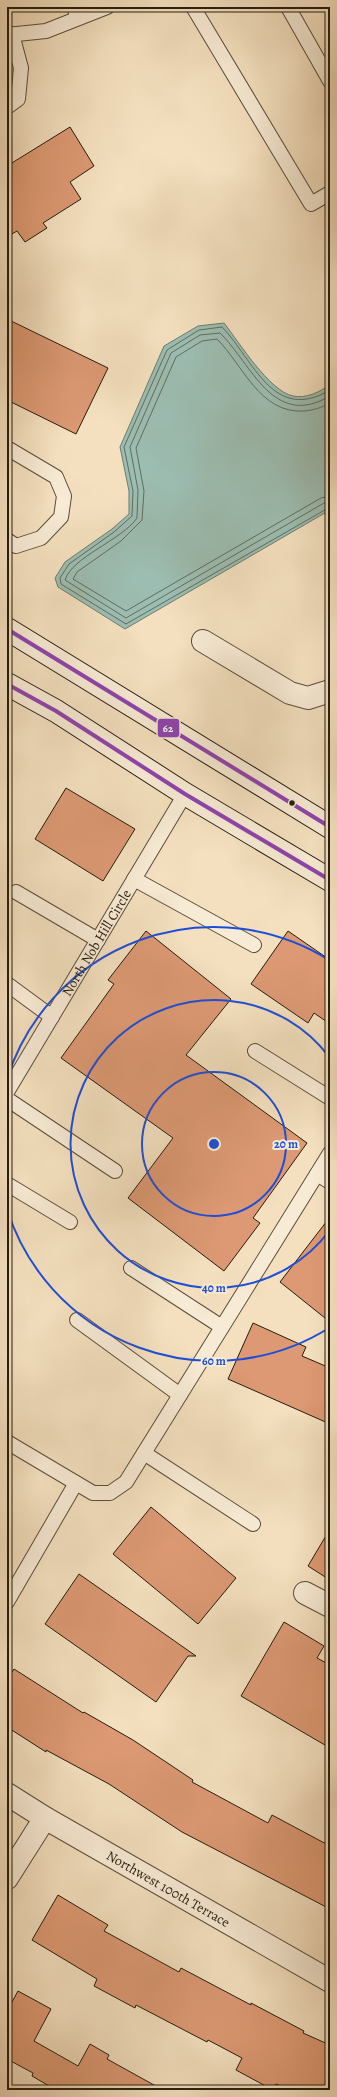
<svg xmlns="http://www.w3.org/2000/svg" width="337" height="2097" font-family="Alegreya,serif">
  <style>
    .water { fill: #9cbdb1; stroke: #6c7d70 }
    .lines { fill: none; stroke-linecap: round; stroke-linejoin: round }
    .shore { stroke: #606c60; stroke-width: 1 }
    .building { fill: #dc9973; stroke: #251c0f }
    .lane-casing { stroke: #594d3b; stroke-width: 16 }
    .street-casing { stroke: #594d3b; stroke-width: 24 }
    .secondary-casing { stroke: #251c0f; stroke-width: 24 }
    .lane { stroke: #f8ebd5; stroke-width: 14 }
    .street { stroke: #f8ebd5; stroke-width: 22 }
    .secondary { stroke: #f8ebd5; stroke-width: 22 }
    .bus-1-casing { stroke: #f8ebd5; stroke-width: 7 }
    .bus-1 { stroke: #8e44ad; stroke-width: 4 }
    .ring { fill: none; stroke: #1d4ed8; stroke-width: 2 }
    .bus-dot { fill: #251c0f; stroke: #f8ebd5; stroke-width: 1.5 }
    .labels { text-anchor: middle; stroke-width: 4; stroke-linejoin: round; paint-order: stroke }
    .street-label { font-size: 14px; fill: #251c0f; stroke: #f8ebd5 }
    .centre { fill: #1d4ed8; stroke: #f8ebd5; stroke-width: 2 }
    .ring-label { font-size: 12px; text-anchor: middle; font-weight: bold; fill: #1d4ed8; stroke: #f8ebd5; stroke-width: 4; stroke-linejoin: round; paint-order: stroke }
    .line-badge { stroke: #f8ebd5; stroke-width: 1.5 }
    .badge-label { font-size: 11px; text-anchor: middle; font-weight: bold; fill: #fff }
  </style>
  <rect width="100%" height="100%" fill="#f4e0bf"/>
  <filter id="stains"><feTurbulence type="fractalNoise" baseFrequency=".005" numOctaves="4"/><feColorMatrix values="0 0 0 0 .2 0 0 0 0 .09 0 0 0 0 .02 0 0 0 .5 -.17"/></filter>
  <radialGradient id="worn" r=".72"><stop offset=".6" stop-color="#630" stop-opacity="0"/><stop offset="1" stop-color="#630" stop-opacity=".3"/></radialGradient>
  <path class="water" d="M 224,323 C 239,342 269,391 293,396 C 306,399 319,392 330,385 L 330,510 L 125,629 L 58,587 L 55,578 L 65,562 L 112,529 L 129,514 L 129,491 L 120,447 L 164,346 L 198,326 Z"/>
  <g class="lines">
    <path class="shore" d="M 330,390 C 273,424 254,360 222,327 L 199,330 L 167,350 L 124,447 L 133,491 L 132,516 L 114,532 L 69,564 L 60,578 L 61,584 L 126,624 L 330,507
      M 330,396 C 273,430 252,364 220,333 L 200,335 L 171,353 L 130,447 L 138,490 L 137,518 C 122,540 72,557 65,580 L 126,618 L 324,503 L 330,502
      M 330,403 C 321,408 314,410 304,411 C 260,414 243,365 217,339 L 202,341 L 176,357 L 136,448 L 144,491 L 142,520 L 121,541 L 77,572 L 73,579 L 126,611 L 321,498 L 330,496"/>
  </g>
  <path class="building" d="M 70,127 L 94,166 L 70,182 L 81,199 L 43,223 L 47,228 L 25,242 L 17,231 L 7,237 L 7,166 Z
    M 7,319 L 108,368 L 76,434 L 7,400 Z
    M 66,788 L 135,829 L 103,881 L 35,839 Z
    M 146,931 L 231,999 L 186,1055 L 307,1143 L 253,1218 L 260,1223 L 224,1271 L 128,1198 L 173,1138 L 61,1058 L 114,984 L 108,980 Z
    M 288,931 L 330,960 L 330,1024 L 314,1013 L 308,1023 L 251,984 Z
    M 330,1217 L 330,1322 L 280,1282 Z
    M 253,1323 L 306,1347 L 302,1356 L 330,1368 L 330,1424 L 228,1379 Z
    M 151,1507 L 236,1578 L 198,1624 L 113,1554 Z
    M 330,1529 L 330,1580 L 308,1566 Z
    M 79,1574 L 196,1656 L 188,1656 L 156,1702 L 45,1624 Z
    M 284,1622 L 324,1646 L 317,1658 L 330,1665 L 330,1748 L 241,1696 Z
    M 14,1669 L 83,1713 L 84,1712 L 133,1740 L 193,1780 L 192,1782 L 268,1823 L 272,1815 L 330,1846 L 330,1909 L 182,1832 L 109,1784 L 46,1750 L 46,1752 L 7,1727 L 7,1679 Z
    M 58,1895 L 108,1925 L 104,1931 L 179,1972 L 181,1968 L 251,2005 L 251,2003 L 304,2031 L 303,2033 L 330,2045 L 330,2090 L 290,2090 L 276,2084 L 273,2090 L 236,2070 L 242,2058 L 208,2040 L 207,2042 L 136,2005 L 135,2008 L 94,1986 L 97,1979 L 32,1940 Z
    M 18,1991 L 51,2009 L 34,2041 L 78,2066 L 90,2044 L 109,2055 L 107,2059 L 163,2090 L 56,2090 L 32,2076 L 33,2073 L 7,2059 L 7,2011 Z"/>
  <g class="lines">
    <defs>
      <g id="lane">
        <path d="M 74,7 L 78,18"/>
        <path d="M 193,7 L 311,204 L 330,193"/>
        <path d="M 288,7 L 330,81"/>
        <path d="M 7,35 L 46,31 L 107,7"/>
        <path d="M 7,107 L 18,99 L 21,68 L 12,34"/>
        <path d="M 7,448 L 56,477 L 64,496 L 61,517 L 41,538 L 16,546 L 7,540"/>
        <path d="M 134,879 L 254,945"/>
        <path d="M 16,892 L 98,940"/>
        <path d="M 7,984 L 52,1017"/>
        <path d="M 255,1051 L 330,1098"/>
        <path id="s1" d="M 7,1092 L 185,794"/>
        <path d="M 7,1099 L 115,1171"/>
        <path d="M 317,1174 L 330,1182"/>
        <path d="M 7,1184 L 70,1222"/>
        <path d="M 131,1268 L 222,1327"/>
        <path d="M 77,1320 L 180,1395"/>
        <path d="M 7,1442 L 93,1493 L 110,1493 L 126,1482 L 330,1153"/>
        <path d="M 144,1453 L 253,1524"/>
        <path d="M 7,1602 L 76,1483"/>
      </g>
      <g id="street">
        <path d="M 203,641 L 290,693 L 308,698 L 330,691"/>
        <path d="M 305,1593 L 330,1606"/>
        <path id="s2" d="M 7,1794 L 45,1818 L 330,1981"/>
        <path d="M 7,1878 L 45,1818"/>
      </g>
      <path id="secondary" d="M 7,629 L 330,827
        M 7,684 L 56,711 L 185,794 L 330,880"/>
    </defs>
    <use href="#lane" class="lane-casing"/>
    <use href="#street" class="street-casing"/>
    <use href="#secondary" class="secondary-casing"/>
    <use href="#lane" class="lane"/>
    <use href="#street" class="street"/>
    <use href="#secondary" class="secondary"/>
    <defs>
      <path id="bus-1" d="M 7,629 L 330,827
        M 7,684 L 56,711 L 185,794 L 330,880"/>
    </defs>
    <use href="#bus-1" class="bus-1-casing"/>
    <use href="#bus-1" class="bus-1"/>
  </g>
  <g class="ring">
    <circle cx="214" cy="1144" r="72"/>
    <path d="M330 1230A144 144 0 1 1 330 1058"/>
    <path d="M329 1328A217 217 0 0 1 7 1209M7 1079A217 217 0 0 1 329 960"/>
  </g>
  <circle class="bus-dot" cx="292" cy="803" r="3.5"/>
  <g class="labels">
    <g class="street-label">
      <text dy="5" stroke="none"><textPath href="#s1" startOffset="174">North Nob Hill Circle</textPath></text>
      <text dy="5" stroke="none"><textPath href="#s2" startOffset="187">Northwest 100th Terrace</textPath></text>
    </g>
  </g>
  <circle cx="214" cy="1144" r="6" class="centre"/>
  <g class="ring-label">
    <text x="286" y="1148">20 m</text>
    <text x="214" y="1292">40 m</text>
    <text x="214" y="1365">60 m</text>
  </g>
  <rect class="line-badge" x="157" y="718" width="23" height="20" rx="4" fill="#8e44ad"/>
  <g class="badge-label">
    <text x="168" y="732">62</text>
  </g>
  <rect width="337" height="2097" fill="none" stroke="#f4e0bf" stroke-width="24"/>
  <rect x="8" y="8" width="321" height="2081" fill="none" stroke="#251c0f" stroke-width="2"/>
  <rect x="12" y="12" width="313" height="2073" fill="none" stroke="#251c0f"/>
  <rect width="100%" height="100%" filter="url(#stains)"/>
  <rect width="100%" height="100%" fill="url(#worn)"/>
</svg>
